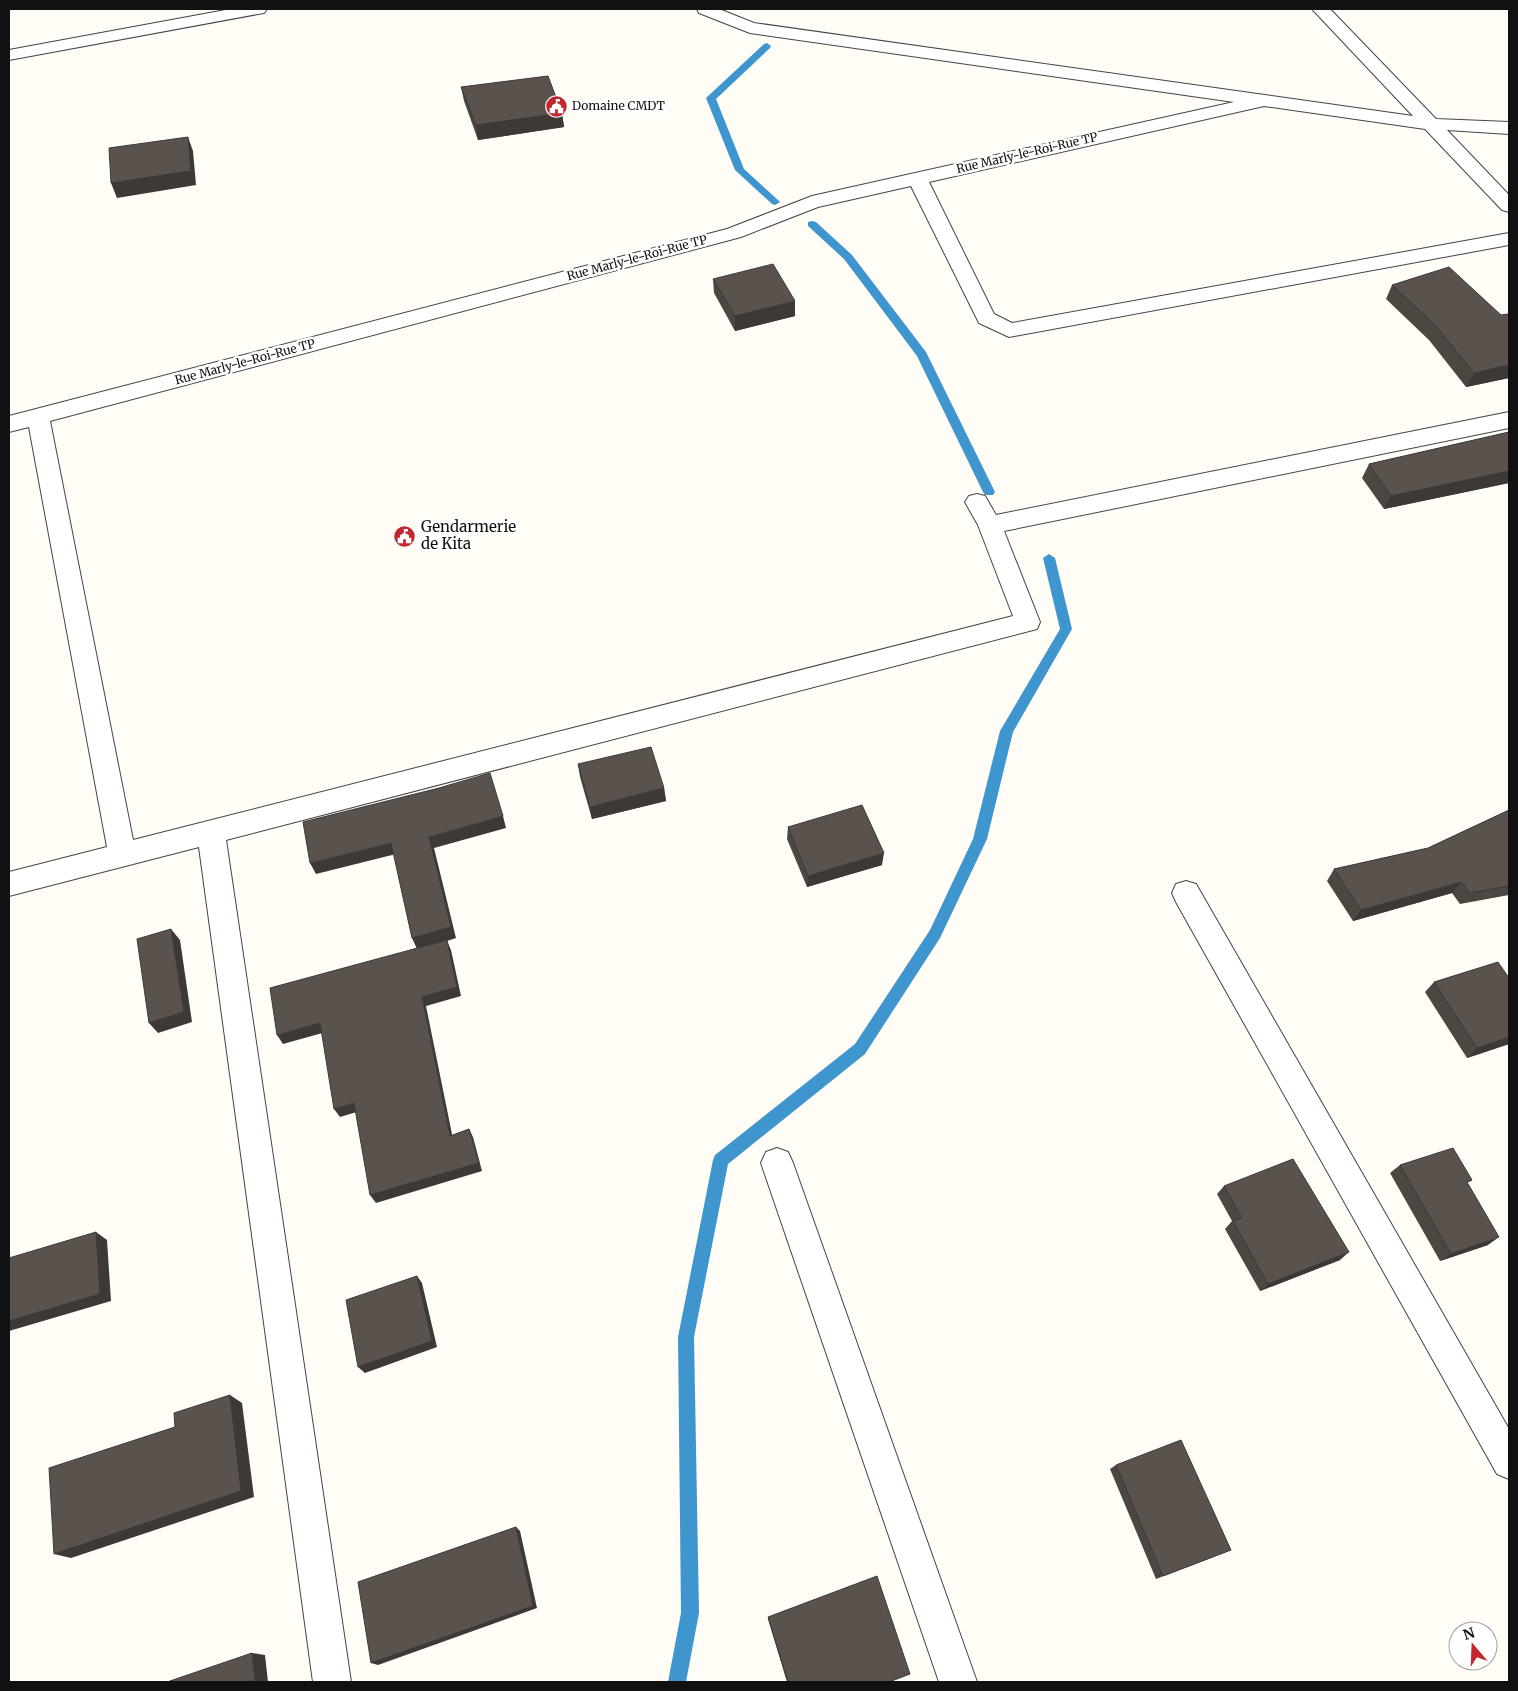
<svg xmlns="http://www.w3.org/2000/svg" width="1518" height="1691" font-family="Merriweather,serif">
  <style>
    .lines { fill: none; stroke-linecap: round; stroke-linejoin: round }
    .stream { fill: #3f96cf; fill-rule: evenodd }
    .minor-casing { stroke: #444; stroke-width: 2 }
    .minor { fill: #fff; fill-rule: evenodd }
    .wall { fill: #4d4742 }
    .shaded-wall { fill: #3f3936 }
    .building { fill: #5a524d; stroke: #3f3936 }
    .labels { text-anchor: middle; stroke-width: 5; stroke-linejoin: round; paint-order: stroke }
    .far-poi-label { font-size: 12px; fill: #111; stroke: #fff; text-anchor: start }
    .far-street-label { font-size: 12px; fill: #111; stroke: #fff }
    .poi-label { font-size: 15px; fill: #111; stroke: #fff; text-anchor: start }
  </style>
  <rect width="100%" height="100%" fill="#fffdf5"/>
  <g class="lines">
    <path class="stream" d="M 767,43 L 771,46 L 770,48 L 716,99 L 744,169 L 778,200 L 780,202 L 775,205 L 772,204 L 735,170 L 706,98 L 764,44 Z
      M 812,221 L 816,222 L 852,255 L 926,352 L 995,492 L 993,495 L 985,495 L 983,492 L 917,356 L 844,259 L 808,226 L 808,222 Z
      M 1049,554 L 1055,558 L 1072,629 L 1013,732 L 987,839 L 940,938 L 865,1054 L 728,1164 L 694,1337 L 699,1613 L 686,1682 L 668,1682 L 681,1613 L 678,1337 L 713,1160 L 715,1155 L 855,1044 L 930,930 L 973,839 L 1000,731 L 1060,629 L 1043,558 Z"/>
    <defs>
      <path id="minor" d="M 231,9 L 267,9 L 264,13 L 258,14 L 9,60 L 9,50 Z
        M 697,9 L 719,9 L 754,23 L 1413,116 L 1312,9 L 1330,9 L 1436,119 L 1509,122 L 1509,134 L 1447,130 L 1509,195 L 1509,212 L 1502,210 L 1425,129 L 1264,106 L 929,182 L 994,314 L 1012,323 L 1509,233 L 1509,245 L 1009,337 L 979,323 L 911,186 L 818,207 L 741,237 L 50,421 L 133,840 L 1013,616 L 978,525 L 965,502 L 969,496 L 977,494 L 985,496 L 996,515 L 1509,412 L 1509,428 L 1004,531 L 1040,622 L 1037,629 L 226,840 L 351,1682 L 313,1682 L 199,847 L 9,896 L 9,872 L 107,847 L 29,427 L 9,432 L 9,416 L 727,229 L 812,196 L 1234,102 L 750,33 L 699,13 Z
        M 1186,881 L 1196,884 L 1509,1429 L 1509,1479 L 1497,1474 L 1176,902 L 1172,893 L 1176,884 Z
        M 777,1148 L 788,1152 L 793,1163 L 977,1682 L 939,1682 L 761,1163 L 766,1152 Z"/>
    </defs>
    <use href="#minor" class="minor-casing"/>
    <use href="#minor" class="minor"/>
  </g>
  <path class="wall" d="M 461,87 L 562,113 L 564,127 L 478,140 L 464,101 Z
    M 713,279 L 795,316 L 735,331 L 714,293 Z
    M 1392,285 L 1501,315 L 1509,315 L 1509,378 L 1466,387 L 1429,340 L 1386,299 Z
    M 1509,432 L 1509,483 L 1384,509 L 1362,478 L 1369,464 Z
    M 578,764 L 664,788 L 666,801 L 592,819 L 580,777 Z
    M 1509,810 L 1509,895 L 1460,904 L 1452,893 L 1353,921 L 1327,881 L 1334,869 L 1428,848 Z
    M 788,827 L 882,865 L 807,887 L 787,839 Z
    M 1434,982 L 1509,1044 L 1467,1058 L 1425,992 Z
    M 1400,1165 L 1472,1180 L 1467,1183 L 1488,1245 L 1440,1261 L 1390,1173 Z
    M 1224,1186 L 1340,1260 L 1260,1291 L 1225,1229 L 1232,1221 L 1217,1194 Z
    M 1116,1465 L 1231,1550 L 1156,1579 L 1110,1469 Z
    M 768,1617 L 889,1682 L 787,1682 L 768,1619 Z"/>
  <path class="shaded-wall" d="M 562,113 L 564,127 L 478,140 L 476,125 Z
    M 188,137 L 193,151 L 196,185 L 117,198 L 111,183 Z
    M 795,301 L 795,316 L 735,331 L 735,316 Z
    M 1509,365 L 1509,378 L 1466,387 L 1474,373 Z
    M 1509,471 L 1509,483 L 1384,509 L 1391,496 Z
    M 664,788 L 666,801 L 592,819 L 590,807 Z
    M 503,816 L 506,828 L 434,848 L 456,938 L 447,941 L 451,950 L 461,996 L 426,1006 L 454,1144 L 450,1136 L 422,997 L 417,949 L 412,938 L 429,837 Z
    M 391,843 L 396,854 L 316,874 L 310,863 Z
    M 884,853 L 882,865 L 807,887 L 808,876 Z
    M 1462,882 L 1452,893 L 1353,921 L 1361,910 Z
    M 171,929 L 180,940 L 192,1022 L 158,1033 L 149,1023 Z
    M 320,1023 L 326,1032 L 283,1044 L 277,1035 Z
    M 1509,1037 L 1509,1044 L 1467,1058 L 1477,1048 Z
    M 354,1103 L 360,1111 L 340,1117 L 334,1109 Z
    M 469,1129 L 473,1137 L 482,1171 L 376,1203 L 370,1195 Z
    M 96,1232 L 107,1240 L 111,1301 L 9,1331 L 9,1321 Z
    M 1499,1237 L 1488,1245 L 1440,1261 L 1451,1254 Z
    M 1349,1252 L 1340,1260 L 1260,1291 L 1268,1284 Z
    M 417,1276 L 422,1283 L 437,1347 L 365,1373 L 358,1367 Z
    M 230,1395 L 242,1403 L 254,1497 L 71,1558 L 54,1554 Z
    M 516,1527 L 520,1531 L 537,1608 L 378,1665 L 371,1663 Z
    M 252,1653 L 265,1655 L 268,1682 L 255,1682 Z"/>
  <path class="building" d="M 548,76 L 562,113 L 476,125 L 461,87 Z
    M 188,137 L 191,171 L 111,183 L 109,148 Z
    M 773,264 L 795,301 L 735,316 L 713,279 Z
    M 1449,267 L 1501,315 L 1508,314 L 1509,315 L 1509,365 L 1474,373 L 1436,326 L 1392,285 Z
    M 1509,432 L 1509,471 L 1391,496 L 1369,464 Z
    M 651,747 L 664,788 L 590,807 L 578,764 Z
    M 490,773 L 503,816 L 429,837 L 451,927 L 412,938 L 391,843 L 310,863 L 303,822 L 439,788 Z
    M 862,805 L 884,853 L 808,876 L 788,827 Z
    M 1509,810 L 1509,886 L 1469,893 L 1462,882 L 1361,910 L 1334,869 L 1428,848 Z
    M 171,929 L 184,1012 L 149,1023 L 137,939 Z
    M 447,940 L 457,987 L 422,997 L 450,1136 L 469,1129 L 479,1163 L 370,1195 L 354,1103 L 334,1109 L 320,1023 L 277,1035 L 270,988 Z
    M 1498,962 L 1509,978 L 1509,1037 L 1477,1048 L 1434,982 Z
    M 1453,1148 L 1472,1180 L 1467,1182 L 1499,1237 L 1451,1254 L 1400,1165 Z
    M 1293,1159 L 1349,1252 L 1268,1284 L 1233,1221 L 1242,1218 L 1224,1186 Z
    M 96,1232 L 100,1294 L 9,1321 L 9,1258 Z
    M 417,1276 L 432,1341 L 358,1367 L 346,1300 Z
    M 230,1395 L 241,1491 L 54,1554 L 49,1468 L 175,1427 L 174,1413 Z
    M 1181,1440 L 1231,1550 L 1163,1576 L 1116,1465 Z
    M 516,1527 L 533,1606 L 371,1663 L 358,1582 Z
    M 877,1576 L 910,1674 L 889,1682 L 788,1682 L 768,1617 Z
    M 252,1653 L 255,1682 L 167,1682 Z"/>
  <defs>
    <symbol id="civic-disc" viewBox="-11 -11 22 22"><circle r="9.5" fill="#c4262e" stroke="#fff"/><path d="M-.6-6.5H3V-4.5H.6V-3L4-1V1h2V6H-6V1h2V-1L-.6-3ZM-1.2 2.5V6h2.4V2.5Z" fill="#fff"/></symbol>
  </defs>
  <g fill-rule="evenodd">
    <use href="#civic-disc" x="544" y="94" width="25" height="25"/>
    <use href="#civic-disc" x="392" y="524" width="25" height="25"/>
  </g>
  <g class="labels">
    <g class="far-poi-label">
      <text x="572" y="110">Domaine CMDT</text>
    </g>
    <g class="far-street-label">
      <text transform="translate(1027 153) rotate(-13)" y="4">Rue Marly-le-Roi-Rue TP</text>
      <text transform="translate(637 258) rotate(-15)" y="4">Rue Marly-le-Roi-Rue TP</text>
      <text transform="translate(245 362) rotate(-15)" y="4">Rue Marly-le-Roi-Rue TP</text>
    </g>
    <g class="poi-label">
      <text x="421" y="532">Gendarmerie<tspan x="421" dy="17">de Kita</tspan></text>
    </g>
  </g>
  <rect width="1518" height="1691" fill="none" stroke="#111111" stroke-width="20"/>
  <g transform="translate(1473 1646) rotate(341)"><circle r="24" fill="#ffffff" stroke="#a0a0a0"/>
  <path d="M0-4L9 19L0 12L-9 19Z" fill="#c4262e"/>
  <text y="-8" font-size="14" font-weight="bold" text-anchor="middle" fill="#111111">N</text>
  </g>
</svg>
